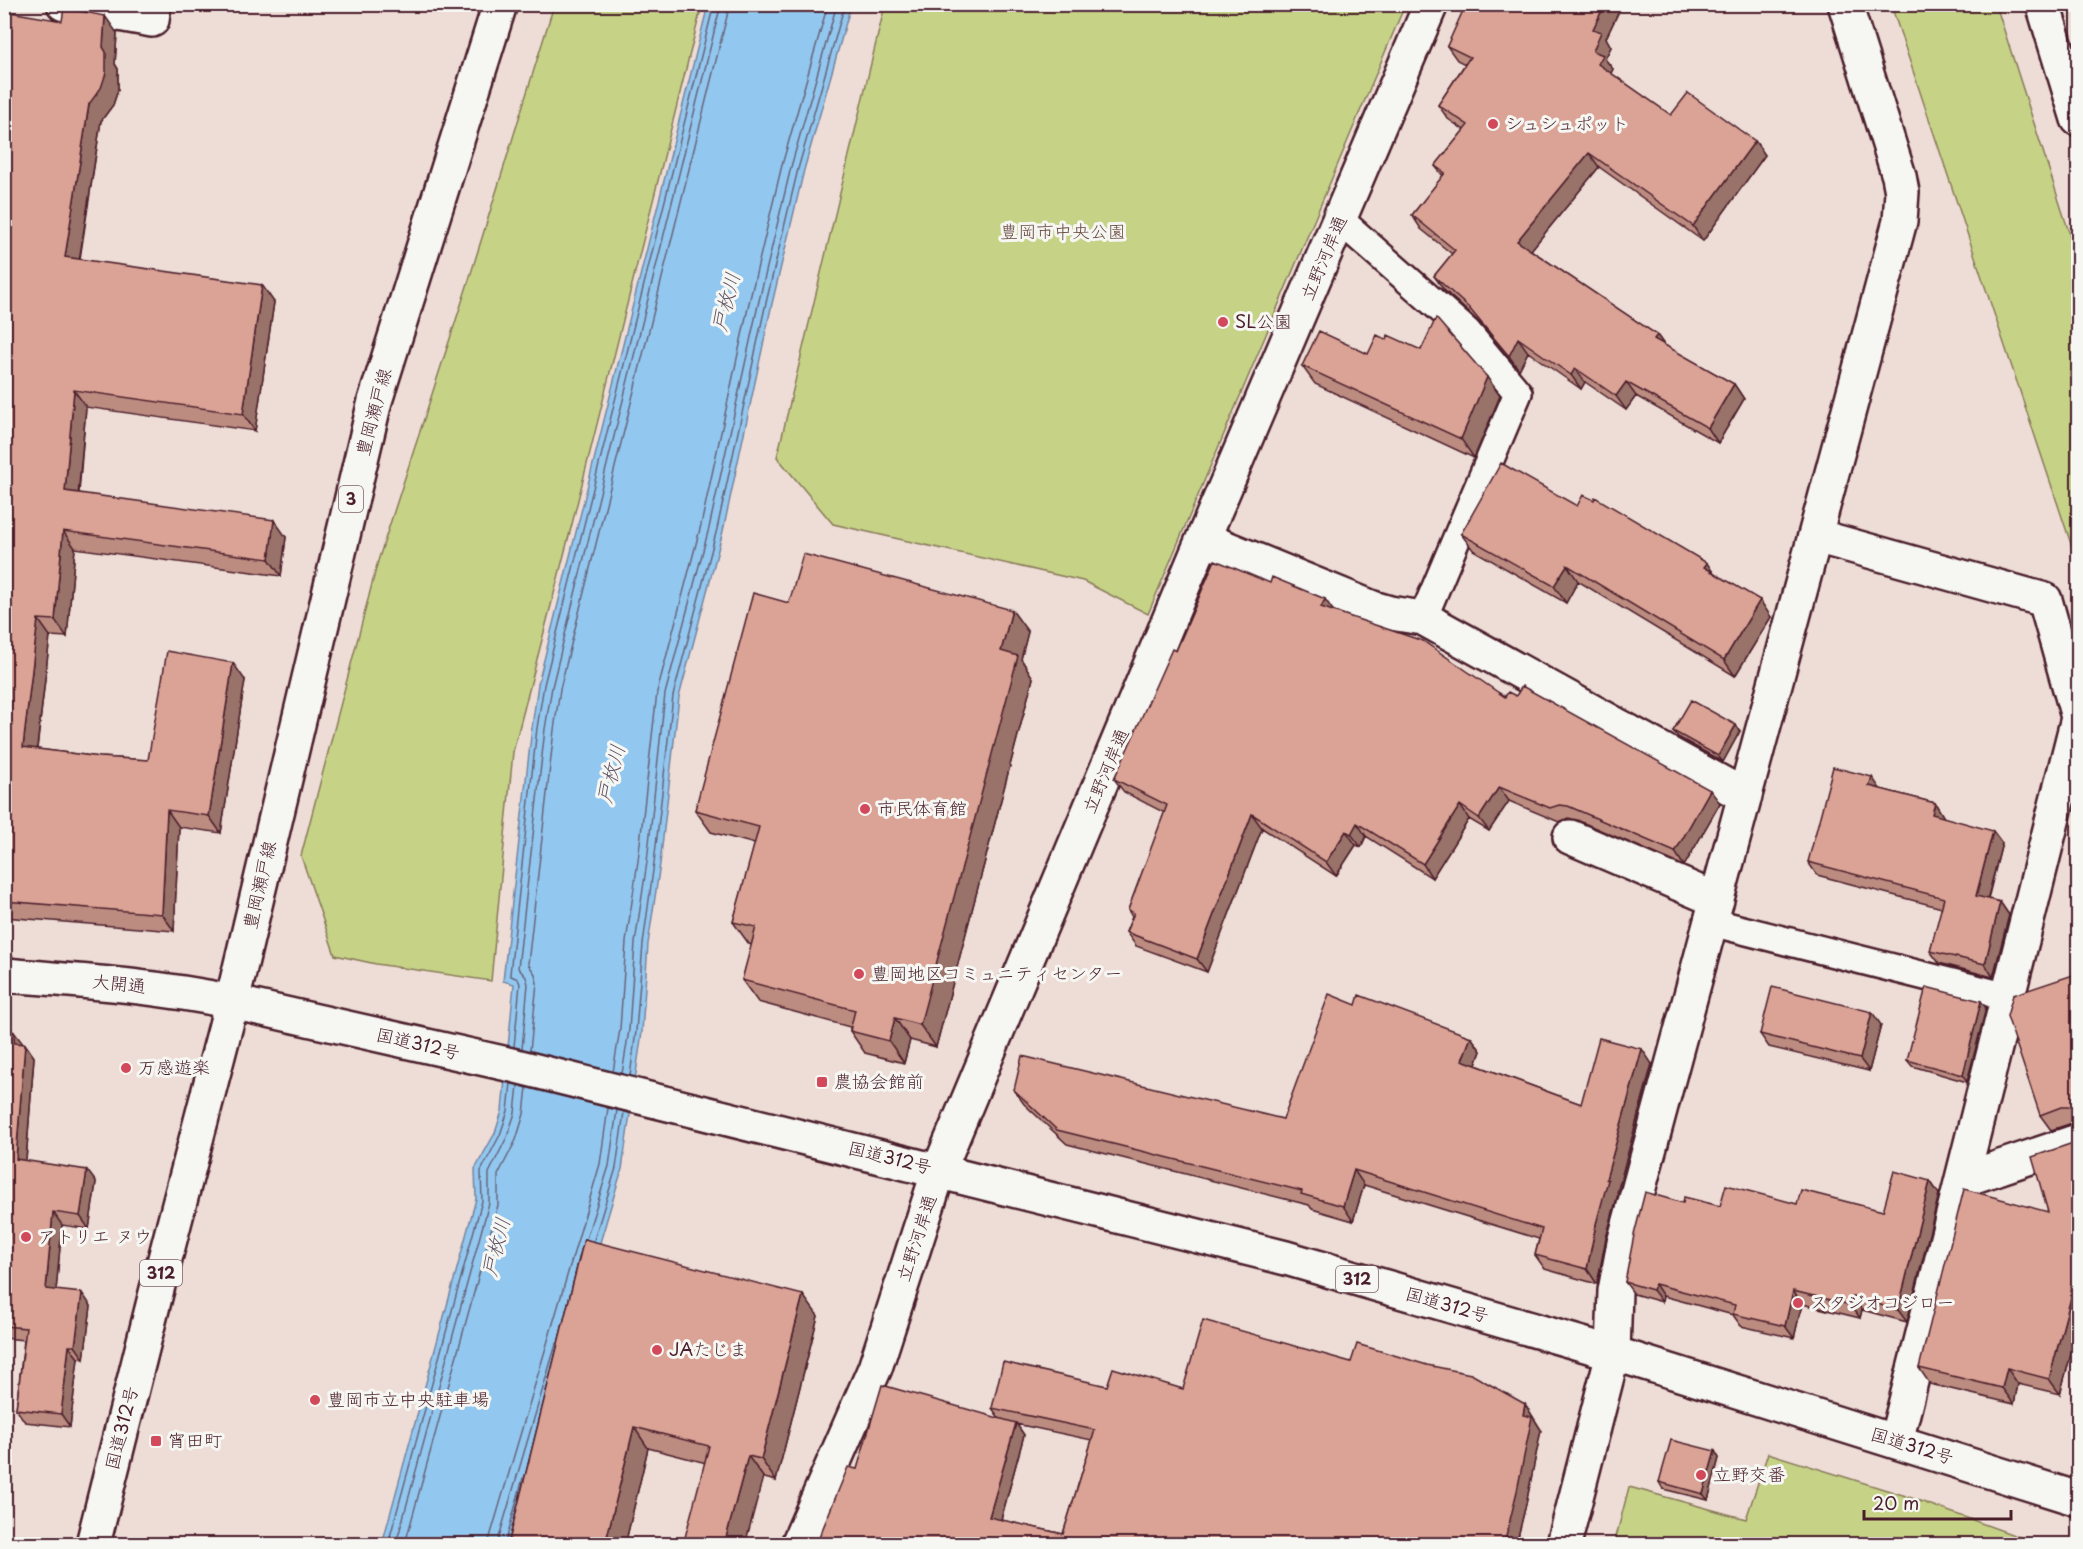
<svg xmlns="http://www.w3.org/2000/svg" width="2083" height="1549" font-family="'Playpen Sans','Klee One',sans-serif">
  <style>
    .green { fill: #c6d387; stroke: #887959; stroke-width: 1.5 }
    .water { fill: #92c8f0; stroke: #7584a1; stroke-width: 1.5 }
    .lines { fill: none; stroke-linecap: round; stroke-linejoin: round }
    .shore { stroke: #67637a; stroke-width: 1.5 }
    .lane-casing { stroke: #4a1f2b; stroke-width: 32 }
    .street-casing { stroke: #4a1f2b; stroke-width: 38 }
    .secondary-casing { stroke: #4a1f2b; stroke-width: 38 }
    .primary-casing { stroke: #4a1f2b; stroke-width: 38 }
    .highway-casing { stroke: #4a1f2b; stroke-width: 38 }
    .lane { stroke: #f6f6f2; stroke-width: 27 }
    .street { stroke: #f6f6f2; stroke-width: 33 }
    .secondary { stroke: #f6f6f2; stroke-width: 33 }
    .primary { stroke: #f6f6f2; stroke-width: 33 }
    .highway { stroke: #f6f6f2; stroke-width: 33 }
    .wall { fill: #bc8c81; stroke: #4a1f2b; stroke-width: 1.5; fill-rule: evenodd }
    .shaded-wall { fill: #997269; stroke: #4a1f2b; stroke-width: 1.5 }
    .building { fill: #dba396; stroke: #4a1f2b; stroke-width: 1.5 }
    .poi-dot { fill: #d1495b; stroke: #f6f6f2; stroke-width: 2 }
    .labels { text-anchor: middle; stroke-width: 6; stroke-linejoin: round; paint-order: stroke }
    .shield { fill: #f6f6f2; stroke: #7e6067; stroke-width: 1.5 }
    .shield-label { font-size: 16px; font-weight: bold; fill: #4a1f2b }
    .poi-label { font-size: 18px; fill: #4a1f2b; stroke: #f6f6f2; text-anchor: start }
    .park-label { font-size: 18px; fill: #694c42; stroke: #f6f6f2 }
    .street-label { font-size: 18px; fill: #4a1f2b; stroke: #f6f6f2 }
    .water-label { font-size: 20px; font-style: italic; fill: #605266; stroke: #f6f6f2 }
  </style>
  <rect width="100%" height="100%" fill="#eeddd6"/>
  <filter id="ink" filterUnits="userSpaceOnUse"><feTurbulence type="fractalNoise" baseFrequency=".0167" numOctaves="2"/><feDisplacementMap in="SourceGraphic" scale="12" xChannelSelector="R" yChannelSelector="G"/><feConvolveMatrix kernelMatrix="1 2 1 2 8 2 1 2 1" color-interpolation-filters="sRGB"/></filter>
  <g filter="url(#ink)">
    <path class="green" d="M 554,5 L 702,5 L 572,524 L 513,752 L 491,981 L 376,964 L 335,955 L 301,856 L 378,561 L 468,283 Z
      M 885,5 L 1405,5 L 1148,614 L 1083,581 L 833,524 L 777,457 Z
      M 1891,5 L 1996,5 L 2078,260 L 2078,565 Z
      M 1768,1453 L 1906,1496 L 2039,1544 L 1625,1544 L 1615,1541 L 1629,1487 L 1746,1519 Z"/>
    <path class="water" d="M 708,5 L 851,5 L 804,170 L 771,308 L 723,531 L 679,697 L 660,864 L 648,944 L 642,1032 L 622,1169 L 510,1544 L 382,1544 L 476,1199 L 475,1169 L 495,1133 L 502,1111 L 514,984 L 503,981 L 532,727 L 538,684 Z"/>
    <g class="lines">
      <path class="shore" d="M 514,1047 L 520,984 L 518,979 L 511,976 L 510,974 L 537,728 L 544,685 L 714,4
        M 522,1049 L 528,984 L 526,977 L 518,968 L 545,729 L 552,687 L 721,4
        M 530,1051 L 537,983 L 535,974 L 528,964 L 554,730 L 560,689 L 730,4
        M 613,1072 L 620,1029 L 626,942 L 638,861 L 657,692 L 701,525 L 749,303 L 782,165 L 828,4
        M 622,1074 L 629,1030 L 635,943 L 647,862 L 665,694 L 709,528 L 758,305 L 791,167 L 837,4
        M 630,1076 L 636,1031 L 643,944 L 654,863 L 673,696 L 717,529 L 765,307 L 798,169 L 845,4
        M 586,1239 L 609,1166 L 617,1110
        M 594,1240 L 616,1168 L 624,1112
        M 388,1544 L 482,1201 L 481,1171 L 500,1135 L 508,1111 L 511,1083
        M 396,1544 L 489,1203 L 489,1173 L 507,1137 L 515,1113 L 518,1085
        M 405,1544 L 498,1205 L 498,1175 L 516,1140 L 524,1114 L 527,1087
        M 488,1544 L 600,1164 L 608,1108
        M 497,1544 L 556,1344
        M 505,1544 L 523,1478"/>
      <defs>
        <path id="lane" d="M 1340,220 L 1467,332 L 1518,393 L 1423,618
          M 1711,922 L 2008,997"/>
        <path id="street" d="M 64,4 L 152,20 L 154,4
          M 2043,4 L 2078,119
          M 1816,536 L 2045,600 L 2078,717
          M 1204,539 L 1373,608 L 1390,613 L 1423,618 L 1745,796
          M 1570,837 L 1717,900
          M 1962,1180 L 2078,1141
          M 1613,1353 L 1615,1291 L 1624,1243 L 1900,221 L 1902,192 L 1899,176 L 1845,4
          M 1896,1441 L 2078,718
          M 798,1544 L 875,1368 L 939,1170 L 1197,553 L 1431,4"/>
        <path id="secondary" d="M 4,975 C 81,981 157,986 232,1002
          M 1564,1544 L 1613,1353"/>
        <path id="primary" d="M 232,1002 L 375,401 L 500,4"/>
        <path id="highway" d="M 93,1544 L 156,1293 L 232,1002 L 516,1066 L 1286,1258 L 1613,1353 L 2078,1499"/>
      </defs>
      <use href="#lane" class="lane-casing"/>
      <use href="#street" class="street-casing"/>
      <use href="#secondary" class="secondary-casing"/>
      <use href="#primary" class="primary-casing"/>
      <use href="#highway" class="highway-casing"/>
      <use href="#lane" class="lane"/>
      <use href="#street" class="street"/>
      <use href="#secondary" class="secondary"/>
      <use href="#primary" class="primary"/>
      <use href="#highway" class="highway"/>
    </g>
    <path class="wall" d="M 4,11 L 117,33 L 115,64 L 118,69 L 118,90 L 113,105 L 101,121 L 80,259 L 274,302 L 255,431 L 86,407 L 79,493 L 286,537 L 281,576 L 75,548 L 67,637 L 50,636 L 37,749 L 100,757 L 148,760 L 245,680 L 221,833 L 179,827 L 174,931 L 4,917 L 4,284 L 9,254 L 4,253 Z
      M 1619,11 L 1606,38 L 1611,47 L 1605,59 L 1613,69 L 1611,73 L 1671,115 L 1755,141 L 1765,155 L 1703,241 L 1599,167 L 1531,250 L 1657,335 L 1664,345 L 1734,384 L 1744,399 L 1718,443 L 1636,396 L 1626,410 L 1585,382 L 1581,389 L 1528,352 L 1519,370 L 1479,322 L 1444,290 L 1434,276 L 1452,254 L 1421,229 L 1412,215 L 1443,176 L 1435,166 L 1464,130 L 1448,119 L 1438,105 L 1465,64 L 1457,60 L 1447,46 Z
      M 1302,366 L 1500,396 L 1474,458 L 1315,384 Z
      M 1461,534 L 1712,571 L 1771,617 L 1735,676 L 1578,581 L 1566,603 L 1473,550 Z
      M 789,603 L 1028,632 L 1021,659 L 1033,678 L 936,1047 L 910,1040 L 904,1063 L 865,1053 L 850,1031 L 850,1027 L 758,1002 L 742,980 L 752,945 L 749,944 L 733,922 L 755,844 L 711,832 L 695,810 Z
      M 1334,611 L 1720,803 L 1684,866 L 1577,820 L 1568,818 L 1559,822 L 1509,801 L 1489,831 L 1469,819 L 1432,878 L 1366,836 L 1361,847 L 1356,845 L 1336,876 L 1262,828 L 1207,972 L 1136,946 L 1126,932 L 1132,917 L 1128,910 L 1165,813 L 1124,792 L 1114,779 L 1176,651 Z
      M 1673,731 L 1740,731 L 1723,762 L 1678,737 Z
      M 1880,789 L 1935,803 L 1943,816 L 1943,817 L 2002,843 L 1988,899 L 2000,902 L 2009,915 L 1993,977 L 1939,963 L 1930,951 L 1942,908 L 1817,875 L 1808,862 Z
      M 2079,973 L 2079,1123 L 2072,1123 L 2051,1130 L 2040,1115 Z
      M 1356,1005 L 1471,1037 L 1481,1051 L 1476,1065 L 1581,1104 L 1652,1064 L 1617,1193 L 1618,1194 L 1606,1238 L 1597,1284 L 1545,1269 L 1535,1255 L 1539,1239 L 1364,1185 L 1353,1221 L 1312,1209 L 1309,1205 L 1067,1144 L 1024,1104 L 1014,1090 L 1283,1119 Z
      M 1986,1008 L 1967,1082 L 1912,1066 L 1907,1060 Z
      M 1881,1025 L 1869,1071 L 1769,1047 L 1760,1034 Z
      M 4,1031 L 23,1044 L 25,1044 L 34,1057 L 26,1161 L 96,1182 L 89,1229 L 62,1225 L 56,1290 L 91,1306 L 84,1359 L 78,1358 L 70,1427 L 25,1422 L 16,1409 L 24,1340 L 4,1338 Z
      M 2079,1139 L 2079,1325 L 2060,1394 L 2018,1384 L 2014,1404 L 1930,1384 L 1919,1368 L 2048,1212 L 2073,1143 Z
      M 1930,1181 L 1939,1194 L 1907,1322 L 1862,1310 L 1860,1318 L 1802,1304 L 1794,1338 L 1741,1326 L 1733,1315 L 1663,1296 L 1662,1302 L 1634,1294 L 1625,1282 L 1683,1203 L 1720,1206 L 1797,1204 L 1883,1211 Z
      M 584,1239 L 818,1316 L 776,1481 L 648,1448 L 625,1545 L 508,1545 Z
      M 1351,1362 L 1525,1404 L 1541,1430 L 1526,1504 L 1516,1545 L 816,1545 L 857,1469 L 999,1418 L 992,1408 L 1107,1386 L 1183,1389 ZM 1016,1424 L 1092,1440 L 1063,1534 L 1001,1520 L 1024,1435 Z
      M 1715,1451 L 1719,1458 L 1708,1500 L 1663,1489 L 1659,1482 Z"/>
    <path class="shaded-wall" d="M 1605,4 L 1614,4 L 1619,11 L 1606,38 L 1611,47 L 1605,59 L 1613,69 L 1608,79 L 1598,64 L 1593,51 L 1593,29 Z
      M 105,16 L 117,33 L 115,64 L 118,69 L 118,90 L 113,105 L 101,121 L 77,274 L 65,257 L 89,104 L 103,47 Z
      M 1755,141 L 1765,155 L 1703,241 L 1693,226 Z
      M 1589,153 L 1599,167 L 1527,255 L 1517,241 Z
      M 262,285 L 274,302 L 255,431 L 243,414 Z
      M 1657,335 L 1667,349 L 1654,339 Z
      M 1518,338 L 1528,352 L 1519,370 L 1509,356 Z
      M 1575,368 L 1585,382 L 1581,389 L 1571,375 Z
      M 1487,377 L 1500,396 L 1474,458 L 1461,439 Z
      M 1626,382 L 1636,396 L 1626,410 L 1616,396 Z
      M 1734,384 L 1744,399 L 1718,443 L 1708,428 Z
      M 74,390 L 86,407 L 77,508 L 65,491 Z
      M 274,520 L 286,537 L 281,576 L 269,559 Z
      M 63,531 L 75,548 L 67,637 L 55,620 Z
      M 1707,563 L 1718,580 L 1704,567 Z
      M 1567,565 L 1578,581 L 1566,603 L 1554,586 Z
      M 1325,599 L 1335,613 L 1321,607 Z
      M 1760,600 L 1771,617 L 1735,676 L 1724,660 Z
      M 1012,610 L 1028,632 L 1021,659 L 1033,678 L 936,1047 L 920,1025 L 1001,651 Z
      M 38,619 L 50,636 L 35,764 L 23,747 Z
      M 233,663 L 245,680 L 221,833 L 209,816 Z
      M 1736,725 L 1740,731 L 1723,762 L 1718,756 Z
      M 1872,777 L 1881,790 L 1869,786 Z
      M 1499,787 L 1509,801 L 1489,831 L 1479,818 Z
      M 1710,790 L 1720,803 L 1684,866 L 1675,852 Z
      M 1935,803 L 1943,816 L 1940,827 L 1932,814 Z
      M 1460,805 L 1469,819 L 1432,878 L 1423,864 Z
      M 167,810 L 179,827 L 174,931 L 162,914 Z
      M 1252,814 L 1262,828 L 1207,972 L 1197,959 Z
      M 1357,823 L 1366,836 L 1361,847 L 1351,834 Z
      M 1346,831 L 1356,845 L 1336,876 L 1326,862 Z
      M 1993,831 L 2002,843 L 1985,908 L 1976,896 Z
      M 2000,902 L 2009,915 L 1993,977 L 1985,964 Z
      M 1981,1001 L 1986,1008 L 1967,1082 L 1963,1075 Z
      M 1872,1012 L 1881,1025 L 1869,1071 L 1860,1059 Z
      M 895,1018 L 910,1040 L 904,1063 L 889,1041 Z
      M 14,1032 L 24,1045 L 14,1043 Z
      M 1471,1037 L 1481,1051 L 1472,1075 L 1462,1060 Z
      M 25,1044 L 34,1057 L 25,1172 L 16,1159 Z
      M 1642,1049 L 1652,1064 L 1617,1193 L 1618,1194 L 1606,1238 L 1597,1284 L 1587,1269 L 1596,1224 L 1606,1179 Z
      M 87,1170 L 96,1182 L 89,1229 L 80,1216 Z
      M 1354,1170 L 1364,1185 L 1353,1221 L 1343,1206 Z
      M 1930,1181 L 1939,1194 L 1907,1322 L 1898,1310 Z
      M 53,1212 L 62,1225 L 55,1302 L 46,1289 Z
      M 2079,1268 L 2079,1325 L 2060,1394 L 2049,1379 Z
      M 1655,1284 L 1663,1296 L 1662,1302 L 1653,1290 Z
      M 1793,1291 L 1802,1304 L 1794,1338 L 1785,1326 Z
      M 82,1293 L 91,1306 L 84,1359 L 75,1346 Z
      M 803,1295 L 818,1316 L 776,1481 L 761,1459 Z
      M 1853,1297 L 1862,1310 L 1860,1318 L 1851,1305 Z
      M 69,1346 L 78,1358 L 70,1427 L 61,1414 Z
      M 2007,1368 L 2018,1384 L 2014,1404 L 2002,1388 Z
      M 1525,1404 L 1541,1430 L 1526,1504 L 1516,1545 L 1504,1545 Z
      M 1016,1423 L 1024,1435 L 998,1530 L 989,1517 Z
      M 634,1427 L 648,1448 L 625,1545 L 605,1545 Z
      M 1715,1451 L 1719,1458 L 1708,1500 L 1703,1494 Z
      M 748,1456 L 763,1477 L 745,1545 L 724,1545 Z"/>
    <path class="building" d="M 1466,4 L 1605,4 L 1593,29 L 1601,32 L 1593,51 L 1603,55 L 1598,64 L 1671,115 L 1688,93 L 1755,141 L 1693,226 L 1589,153 L 1517,241 L 1657,335 L 1654,339 L 1734,384 L 1708,428 L 1626,382 L 1616,396 L 1575,368 L 1571,375 L 1518,338 L 1509,356 L 1469,308 L 1434,276 L 1455,250 L 1412,215 L 1445,173 L 1435,166 L 1468,125 L 1438,105 L 1470,57 L 1447,46 Z
      M 64,8 L 105,16 L 103,47 L 106,52 L 106,73 L 101,88 L 89,104 L 65,257 L 262,285 L 243,414 L 74,390 L 65,491 L 274,520 L 269,559 L 63,531 L 55,620 L 38,619 L 23,747 L 100,757 L 148,760 L 167,651 L 233,663 L 209,816 L 167,810 L 162,914 L 4,901 L 4,284 L 11,239 L 4,238 L 4,11 L 62,21 Z
      M 1436,318 L 1487,377 L 1461,439 L 1302,366 L 1319,331 L 1368,354 L 1377,335 L 1387,340 L 1388,335 L 1421,350 Z
      M 1501,463 L 1577,506 L 1583,495 L 1594,500 L 1595,497 L 1707,563 L 1704,567 L 1760,600 L 1724,660 L 1567,565 L 1554,586 L 1461,534 Z
      M 803,554 L 1012,610 L 1001,651 L 1018,656 L 920,1025 L 895,1018 L 889,1041 L 850,1031 L 855,1010 L 742,980 L 756,927 L 733,922 L 759,827 L 695,810 L 753,593 L 789,603 Z
      M 1215,560 L 1270,583 L 1272,577 L 1325,599 L 1321,607 L 1423,641 L 1505,697 L 1508,692 L 1516,696 L 1522,686 L 1710,790 L 1675,852 L 1568,806 L 1559,805 L 1550,808 L 1499,787 L 1479,818 L 1460,805 L 1423,864 L 1357,823 L 1351,834 L 1346,831 L 1326,862 L 1252,814 L 1197,959 L 1126,932 L 1134,913 L 1128,910 L 1167,805 L 1114,779 L 1172,649 L 1176,651 Z
      M 1691,700 L 1736,725 L 1718,756 L 1673,731 Z
      M 1833,767 L 1872,777 L 1869,786 L 1935,803 L 1932,814 L 1993,831 L 1976,896 L 2000,902 L 1985,964 L 1930,951 L 1944,898 L 1808,862 Z
      M 2079,973 L 2079,1111 L 2071,1107 L 2061,1107 L 2040,1115 L 2007,1016 L 2013,995 Z
      M 1772,987 L 1872,1012 L 1860,1059 L 1760,1034 Z
      M 1926,987 L 1981,1001 L 1963,1075 L 1907,1060 Z
      M 1329,994 L 1356,1005 L 1359,995 L 1471,1037 L 1462,1060 L 1581,1104 L 1599,1038 L 1642,1049 L 1606,1179 L 1608,1180 L 1596,1224 L 1587,1269 L 1535,1255 L 1542,1229 L 1354,1170 L 1343,1206 L 1301,1194 L 1302,1191 L 1057,1130 L 1014,1090 L 1022,1056 L 1283,1119 Z
      M 4,1031 L 14,1032 L 14,1043 L 25,1044 L 16,1159 L 87,1170 L 80,1216 L 53,1212 L 46,1289 L 82,1293 L 75,1346 L 69,1346 L 61,1414 L 16,1409 L 26,1328 L 4,1326 Z
      M 2079,1139 L 2079,1268 L 2049,1379 L 2007,1368 L 2002,1388 L 1919,1368 L 1964,1189 L 2048,1212 L 2032,1157 L 2073,1143 Z
      M 1894,1171 L 1930,1181 L 1898,1310 L 1853,1297 L 1851,1305 L 1793,1291 L 1785,1326 L 1733,1314 L 1735,1305 L 1655,1284 L 1653,1290 L 1625,1282 L 1634,1235 L 1645,1192 L 1683,1203 L 1684,1197 L 1720,1206 L 1726,1185 L 1797,1204 L 1801,1190 L 1883,1211 Z
      M 584,1239 L 803,1295 L 761,1459 L 748,1456 L 724,1545 L 683,1545 L 709,1446 L 634,1427 L 605,1545 L 508,1545 Z
      M 1203,1320 L 1351,1362 L 1357,1344 L 1427,1365 L 1471,1374 L 1525,1404 L 1523,1415 L 1532,1417 L 1517,1491 L 1504,1545 L 816,1545 L 848,1467 L 857,1469 L 882,1385 L 1016,1423 L 989,1517 L 1063,1534 L 1095,1430 L 992,1408 L 1003,1362 L 1107,1386 L 1113,1368 L 1183,1389 Z
      M 1671,1440 L 1715,1451 L 1703,1494 L 1659,1482 Z"/>
  </g>
  <g class="poi-dot">
    <circle cx="1493" cy="124" r="6"/>
    <circle cx="1223" cy="322" r="6"/>
    <circle cx="865" cy="809" r="6"/>
    <circle cx="859" cy="974" r="6"/>
    <circle cx="126" cy="1068" r="6"/>
    <rect x="816" y="1076" width="12" height="12" rx="3"/>
    <circle cx="26" cy="1237" r="6"/>
    <circle cx="1798" cy="1303" r="6"/>
    <circle cx="657" cy="1350" r="6"/>
    <circle cx="315" cy="1400" r="6"/>
    <rect x="150" y="1435" width="12" height="12" rx="3"/>
    <circle cx="1701" cy="1475" r="6"/>
  </g>
  <g class="labels">
    <g class="shield">
      <rect x="339" y="486" width="24" height="26" rx="4.5"/>
      <rect x="140" y="1260" width="42" height="26" rx="4.5"/>
      <rect x="1336" y="1266" width="42" height="26" rx="4.5"/>
    </g>
    <g class="shield-label">
      <text x="351" y="505">3</text>
      <text x="161" y="1279">312</text>
      <text x="1357" y="1285">312</text>
    </g>
    <g class="poi-label">
      <text x="1505" y="130">シュシュポット</text>
      <text x="1235" y="328">SL公園</text>
      <text x="877" y="815">市民体育館</text>
      <text x="871" y="980">豊岡地区コミュニティセンター</text>
      <text x="138" y="1074">万感遊楽</text>
      <text x="834" y="1088">農協会館前</text>
      <text x="38" y="1243">アトリエ ヌウ</text>
      <text x="1810" y="1309">スタジオコジロー</text>
      <text x="669" y="1356">JAたじま</text>
      <text x="327" y="1406">豊岡市立中央駐車場</text>
      <text x="168" y="1447">宵田町</text>
      <text x="1713" y="1481">立野交番</text>
    </g>
    <g class="park-label">
      <text x="1063" y="238">豊岡市中央公園</text>
    </g>
    <g class="street-label">
      <text transform="translate(1324 258) rotate(-67)" y="6">立野河岸通</text>
      <text transform="translate(374 412) rotate(-75)" y="6">豊岡瀬戸線</text>
      <text transform="translate(1106 771) rotate(-67)" y="6">立野河岸通</text>
      <text transform="translate(260 885) rotate(-77)" y="6">豊岡瀬戸線</text>
      <text transform="translate(119 984) rotate(6)" y="6">大開通</text>
      <text transform="translate(418 1044) rotate(13)" y="6">国道312号</text>
      <text transform="translate(890 1158) rotate(14)" y="6">国道312号</text>
      <text transform="translate(917 1238) rotate(-72)" y="6">立野河岸通</text>
      <text transform="translate(1447 1305) rotate(16)" y="6">国道312号</text>
      <text transform="translate(122 1428) rotate(-76)" y="6">国道312号</text>
      <text transform="translate(1912 1446) rotate(17)" y="6">国道312号</text>
    </g>
    <g class="water-label">
      <text transform="translate(726 302) rotate(-76)" y="7">戸枚川</text>
      <text transform="translate(611 774) rotate(-76)" y="7">戸枚川</text>
      <text transform="translate(496 1247) rotate(-76)" y="7">戸枚川</text>
    </g>
  </g>
  <rect width="2083" height="1549" fill="none" stroke="#f6f6f2" stroke-width="24"/>
  <rect x="12" y="12" width="2059" height="1525" fill="none" stroke="#4a1f2b" stroke-width="2" filter="url(#ink)"/>
  <path d="M1864 1510v9h147v-9" fill="none" stroke="#4a1f2b" stroke-width="3"/>
  <text x="1873" y="1510" font-size="18" fill="#4a1f2b" stroke="#f6f6f2" stroke-width="4.5" paint-order="stroke">20 m</text>
</svg>
